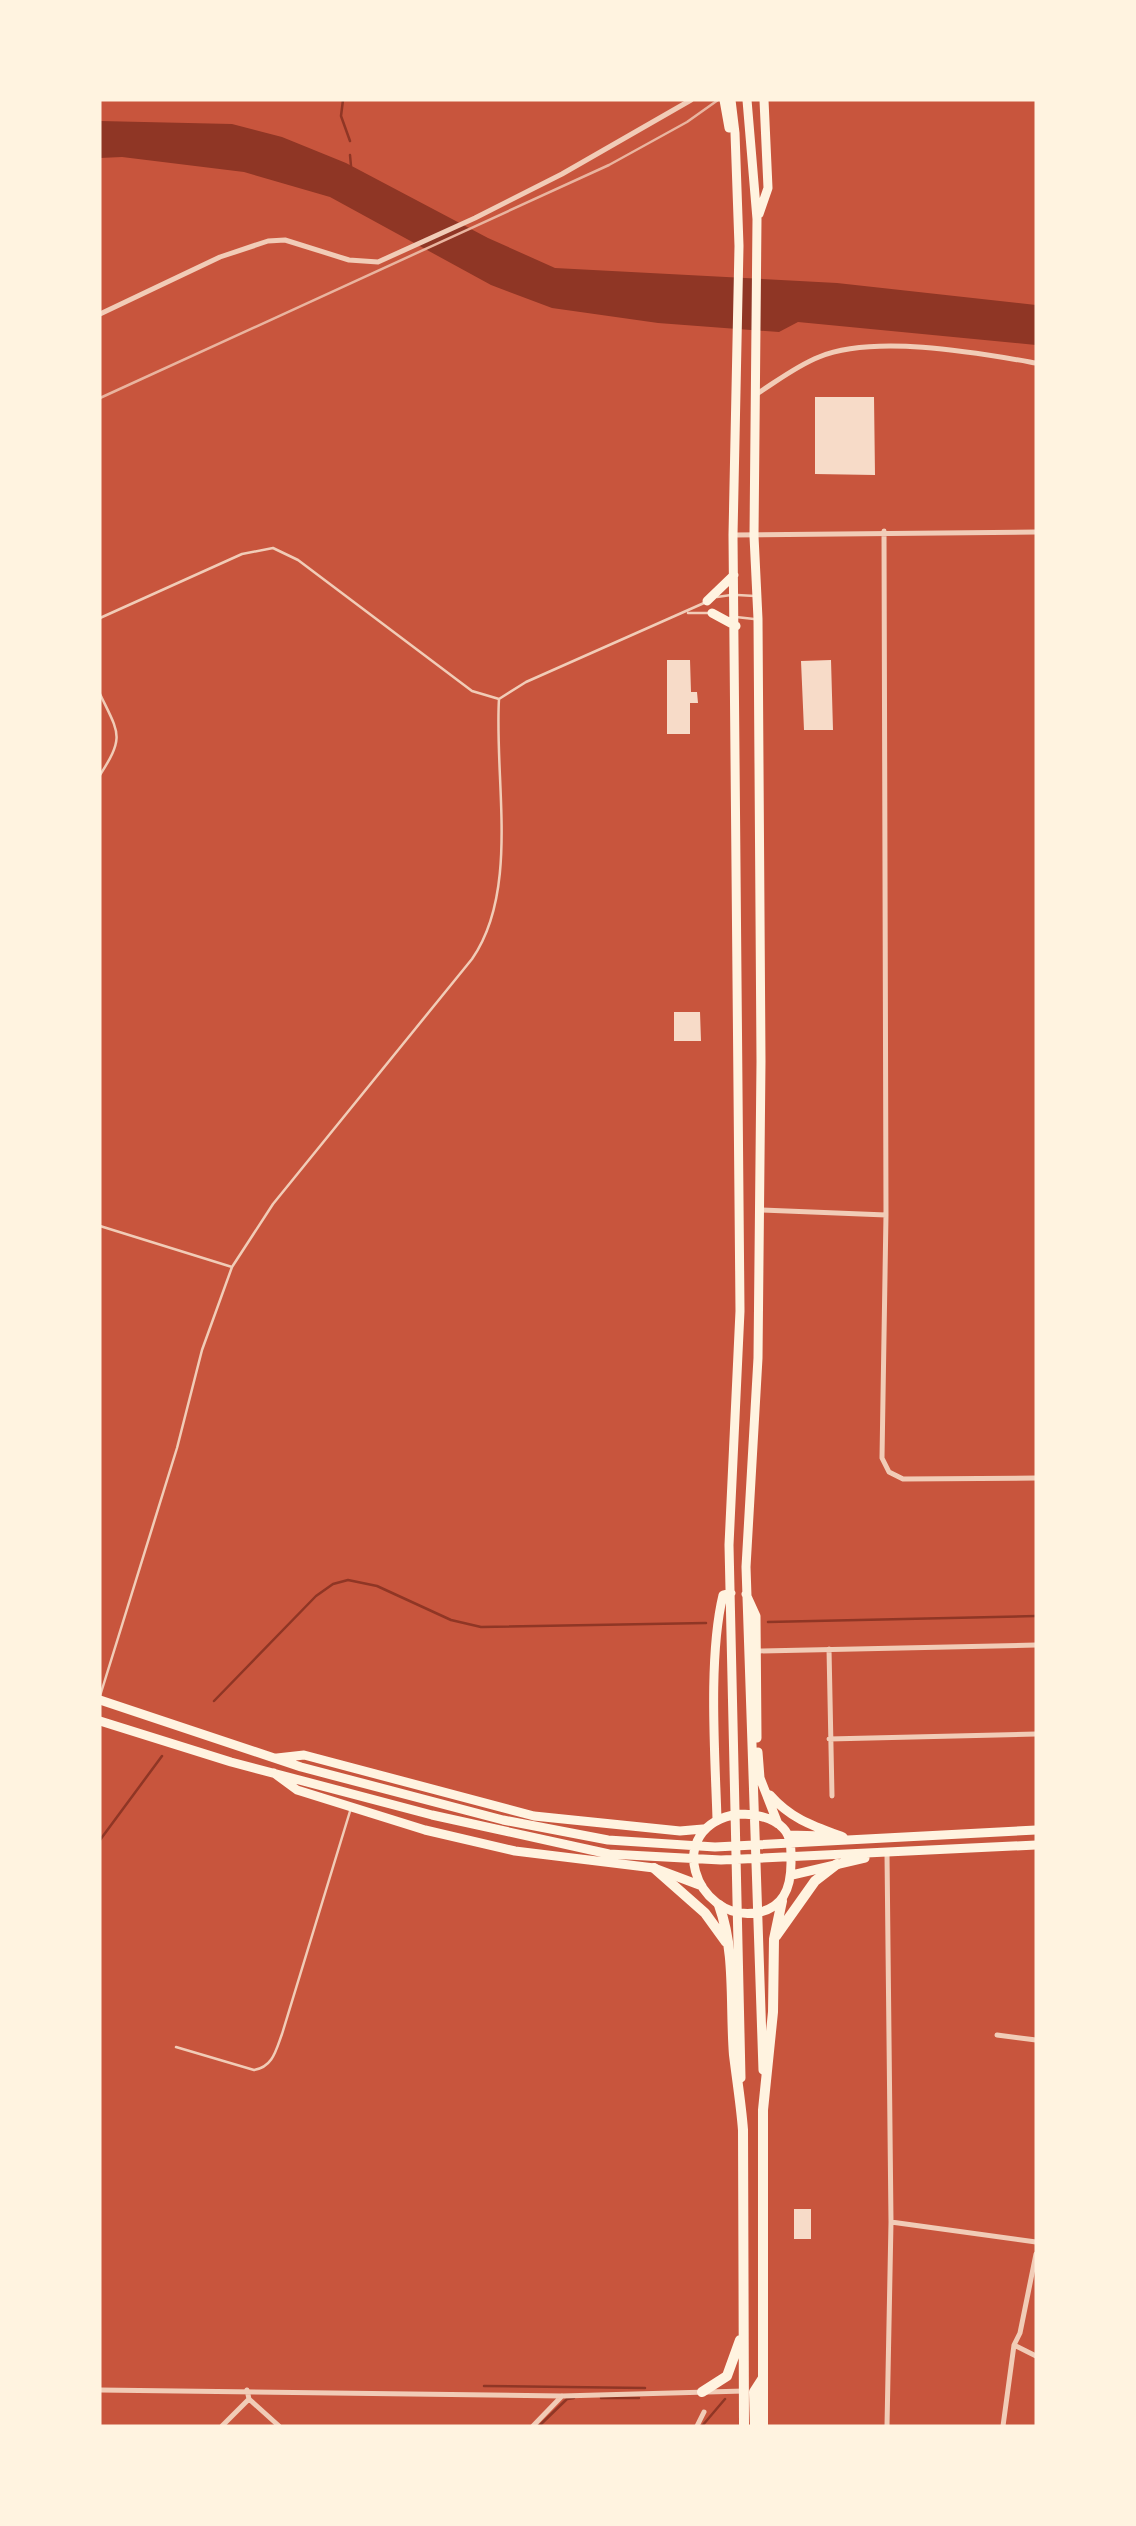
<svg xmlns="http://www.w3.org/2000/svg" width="1136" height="2526" font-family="Poppins,sans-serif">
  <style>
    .water { fill: #8f3625 }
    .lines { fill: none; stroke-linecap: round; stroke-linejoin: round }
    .stream { stroke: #8f3625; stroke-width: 2.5 }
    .building { fill: #f7dbc8 }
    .service { stroke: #f1ccb7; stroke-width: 2.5 }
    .minor { stroke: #f1ccb7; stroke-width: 5 }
    .primary { stroke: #fff3e0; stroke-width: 9 }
    .trunk { stroke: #fff3e0; stroke-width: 10 }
    .rail { stroke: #e9b49f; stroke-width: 2.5 }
  </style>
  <rect width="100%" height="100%" fill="#c8553d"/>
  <path class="water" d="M 100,121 L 232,124 L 282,137 L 346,163 L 488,238 L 555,268 L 837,283 L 1036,305 L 1036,345 L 798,322 L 779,332 L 658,323 L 552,308 L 491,285 L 330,197 L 244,172 L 122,157 L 100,158 Z"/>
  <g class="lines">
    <path class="stream" d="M 343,100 L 341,116 L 350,141
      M 350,155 L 351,166
      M 768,1622 L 1036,1616
      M 214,1701 L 316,1596 L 333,1584 L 348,1580 L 377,1586 L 451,1620 L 481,1627 L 706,1623
      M 100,1840 L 162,1756
      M 484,2386 L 645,2388
      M 601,2398 L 639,2398
      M 539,2426 L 567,2399 L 574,2398
      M 702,2426 L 725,2399"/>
  </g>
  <path class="building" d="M 815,397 L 874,397 L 875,475 L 815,474 Z
    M 667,660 L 690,660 L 691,692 L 697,692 L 698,703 L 690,703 L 690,734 L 667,734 Z
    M 831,660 L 833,730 L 804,730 L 801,661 Z
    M 674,1012 L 700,1012 L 701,1041 L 674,1041 Z
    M 794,2209 L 811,2209 L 811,2239 L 794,2239 Z"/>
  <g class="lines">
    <path class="service" d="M 737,595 L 755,596
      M 717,597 L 731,595
      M 688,613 L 709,613
      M 736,617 L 754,619
      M 100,618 L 242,554 L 273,548 L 298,560 L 472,691 L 499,699
      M 100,694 C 119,734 125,736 100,775
      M 499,699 L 526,682 L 704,603
      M 100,1226 L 232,1267
      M 100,1696 L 177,1448 L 202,1350 L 232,1267 L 273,1204 L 472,959 C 520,890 494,780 499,699
      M 176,2047 L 254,2070 C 273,2067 276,2050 282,2034 L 351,1808"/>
    <path class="minor" d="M 100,314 L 220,257 L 268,241 L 285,240 L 349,260 L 378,262 L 475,218 L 562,174 L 691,100
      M 755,395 C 776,382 796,366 819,357 C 875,334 978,353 1036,363
      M 884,531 L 886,1215 L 882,1458 L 889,1472 L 903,1479 L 1036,1478
      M 733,535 L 1036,532
      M 761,1210 L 886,1215
      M 829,1649 L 832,1796
      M 758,1651 L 1036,1645
      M 829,1739 L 1036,1734
      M 997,2035 L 1036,2040
      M 891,2222 L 1036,2242
      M 1014,2345 L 1036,2356
      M 100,2390 L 562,2396 L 744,2391
      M 247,2390 L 249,2399 L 279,2426
      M 222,2426 L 249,2399
      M 533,2426 L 562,2396
      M 697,2426 L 704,2412
      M 887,2426 L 891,2222 L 887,1854
      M 1003,2426 L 1014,2345 L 1020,2333 L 1036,2254"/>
    <path class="primary" d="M 724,100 L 729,128
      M 731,100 L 735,133 L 739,246 L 733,535 L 740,1311 L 729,1545 L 741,2078
      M 747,100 L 757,219 L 754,536 L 758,619 L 761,1061 L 758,1358 L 746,1567 L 763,2070
      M 759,214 L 768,188 L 764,100
      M 707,601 L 734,575
      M 712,613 L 736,626
      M 746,1594 L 756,1616 L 757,1738
      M 100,1700 L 301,1767 L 503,1820 L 608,1840 L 715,1847 L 1036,1830
      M 100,1721 L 231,1762 L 432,1815 L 609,1854 L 721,1860 L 1036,1845
      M 758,1752 L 760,1778 L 778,1824
      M 277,1758 L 304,1755 L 534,1816 L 680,1831 L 703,1829
      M 274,1773 L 297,1790 L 425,1830 L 515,1851 L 654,1868 L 702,1886
      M 770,1795 C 791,1819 813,1826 843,1837
      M 738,1814 C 753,1814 771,1816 783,1828 C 792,1837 791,1851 791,1863 C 791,1889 783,1909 755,1913 C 696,1921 661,1827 738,1814 Z
      M 717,1819 C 715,1754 708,1657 723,1595 L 731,1593
      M 788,1835 L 825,1836
      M 792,1875 L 865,1858"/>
    <path class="trunk" d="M 654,1868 L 705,1913 L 726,1942
      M 719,1905 C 736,1953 730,2005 734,2055 C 737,2080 741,2104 743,2130 L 744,2426
      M 776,1936 L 815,1881 L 837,1864
      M 702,2392 L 727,2376 L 740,2340
      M 755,2426 L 754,2392 L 763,2378
      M 763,2426 L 763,2110 L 773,2012 L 774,1939 L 782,1901"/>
    <path class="rail" d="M 100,398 L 609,165 L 687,122 L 718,100"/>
  </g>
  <rect width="1136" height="2526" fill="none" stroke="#fff3e0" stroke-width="203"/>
</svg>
